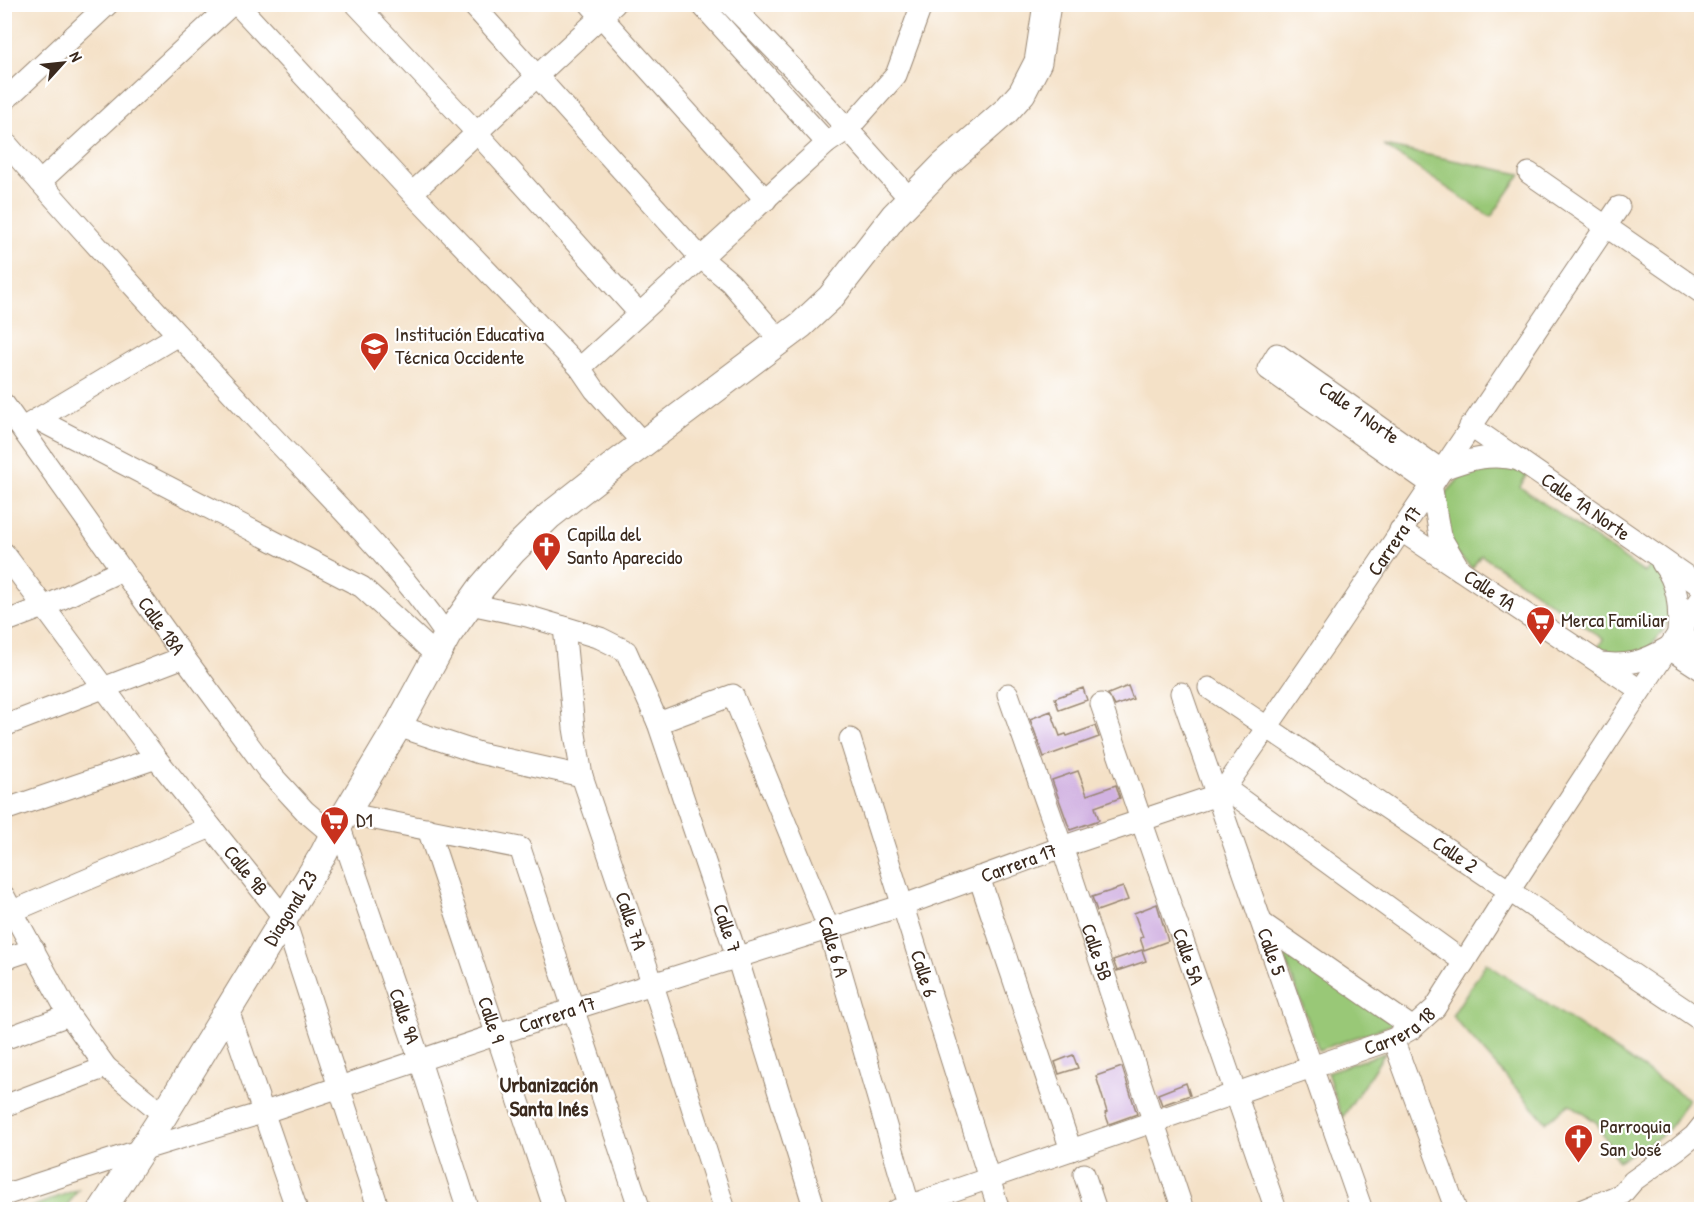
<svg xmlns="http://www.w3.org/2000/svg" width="1706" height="1214" font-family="'Patrick Hand',sans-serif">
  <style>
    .green { fill: #99c877; stroke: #6a794a; stroke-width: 1.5 }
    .building { fill: #d1b2e2 }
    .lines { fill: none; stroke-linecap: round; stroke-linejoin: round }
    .minor-casing { stroke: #988672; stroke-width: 23 }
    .major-casing { stroke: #988672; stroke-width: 29 }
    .minor { stroke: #fff; stroke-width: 21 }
    .major { stroke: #fff; stroke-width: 27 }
    .labels { text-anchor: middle; stroke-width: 4.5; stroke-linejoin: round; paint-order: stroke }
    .poi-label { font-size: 20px; fill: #3b2a1e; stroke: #fff; text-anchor: start }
    .street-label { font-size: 20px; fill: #3b2a1e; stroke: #fff }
    .neighbourhood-label { font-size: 21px; font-weight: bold; fill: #3b2a1e; stroke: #fff }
  </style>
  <rect width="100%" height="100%" fill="#fff"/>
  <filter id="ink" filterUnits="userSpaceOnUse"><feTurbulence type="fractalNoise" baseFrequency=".0167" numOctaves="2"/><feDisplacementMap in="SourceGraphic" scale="12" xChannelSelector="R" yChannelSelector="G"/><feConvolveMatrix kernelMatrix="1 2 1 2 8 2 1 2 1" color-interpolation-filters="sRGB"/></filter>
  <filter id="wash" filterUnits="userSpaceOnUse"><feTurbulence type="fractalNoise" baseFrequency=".008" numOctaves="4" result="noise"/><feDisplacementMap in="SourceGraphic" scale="24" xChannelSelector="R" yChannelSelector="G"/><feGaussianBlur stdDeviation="1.35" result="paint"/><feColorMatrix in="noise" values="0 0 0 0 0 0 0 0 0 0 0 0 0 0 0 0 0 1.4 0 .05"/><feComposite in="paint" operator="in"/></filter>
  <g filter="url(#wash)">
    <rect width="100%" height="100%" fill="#f4e1c7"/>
    <path class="green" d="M 1384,146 L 1521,174 L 1491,217 Z
      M 1498,463 L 1527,474 L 1520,487 L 1645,573 L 1654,560 L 1663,573 L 1670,617 L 1663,631 L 1647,651 L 1615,658 L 1596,652 L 1603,639 L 1481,555 L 1472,568 L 1451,548 L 1443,505 L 1447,492 L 1466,471 Z
      M 1282,950 L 1394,1024 L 1319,1050 Z
      M 1486,963 L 1688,1099 L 1669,1129 L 1658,1138 L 1618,1161 L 1597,1123 L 1570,1104 L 1546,1122 L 1452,1016 Z
      M 1385,1053 L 1342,1118 L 1327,1072 Z
      M 78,1189 L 65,1209 L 27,1209 Z"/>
    <g id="blocks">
      <path class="building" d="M 1128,686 L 1133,699 L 1115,706 L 1108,694 Z
        M 1083,688 L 1087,700 L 1059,710 L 1055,698 Z
        M 1051,711 L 1060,736 L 1066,734 L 1067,736 L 1095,726 L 1099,737 L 1044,757 L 1030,719 Z
        M 1078,771 L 1087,795 L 1116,785 L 1120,798 L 1095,807 L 1099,820 L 1070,830 L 1052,780 Z
        M 1123,887 L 1128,900 L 1097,911 L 1092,897 Z
        M 1157,904 L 1168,941 L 1144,950 L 1140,938 L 1143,937 L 1134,913 Z
        M 1142,950 L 1146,961 L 1117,971 L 1113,960 Z
        M 1073,1055 L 1078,1068 L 1059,1074 L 1055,1062 Z
        M 1122,1067 L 1137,1114 L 1109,1124 L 1105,1113 L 1107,1112 L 1096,1076 Z
        M 1186,1083 L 1190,1095 L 1162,1105 L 1158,1094 Z"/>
    </g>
  </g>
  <g filter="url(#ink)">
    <use href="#blocks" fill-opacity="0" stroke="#988672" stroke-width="1.5"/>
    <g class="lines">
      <defs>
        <g id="minor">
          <path d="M 237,4 L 412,193 L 580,368 L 595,390 L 642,442"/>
          <path d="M 356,4 L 477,133 L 639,313"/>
          <path d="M 472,4 L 700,257 L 730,282 L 780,340"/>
          <path d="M 590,4 L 766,200"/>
          <path d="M 701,4 L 827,143 L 848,129 L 896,75 L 922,4"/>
          <path d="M 730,4 L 799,75 L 910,199"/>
          <path d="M 4,101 L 108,4"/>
          <path d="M 4,141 C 91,241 180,338 270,434 C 332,500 396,562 447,636"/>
          <path d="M 1529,173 L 1702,293"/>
          <path d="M 40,182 L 232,4"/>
          <path d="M 412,193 C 480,131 546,66 615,4"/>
          <path d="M 580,368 L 827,143"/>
          <path id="s1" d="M 4,404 L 184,657 L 269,772 L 305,811 L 333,835"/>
          <path d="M 37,419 L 362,587 L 437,656"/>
          <path d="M 29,424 L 178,335"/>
          <path id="s2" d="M 1470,426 L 1702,587"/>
          <path id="s3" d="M 1400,530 L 1640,690"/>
          <path id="s4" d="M 4,553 L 156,758 L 284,918 L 379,1210"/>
          <path d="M 1662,563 C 1678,583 1680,607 1678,632 L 1702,648"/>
          <path id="s5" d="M 1460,570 L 1440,536 L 1431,484 L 1268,369 L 1277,354 L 1441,470 C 1468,459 1491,453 1520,460"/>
          <path id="s6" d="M 470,604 L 527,616 L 564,627 L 600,638 L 626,651 L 658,723 L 737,957 L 815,1210"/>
          <path d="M 4,622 L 44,607 L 122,570"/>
          <path id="s7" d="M 564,627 L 574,728 L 582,776 L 653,985 L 725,1210"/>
          <path d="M 1668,648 L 1702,670"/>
          <path d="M 1600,663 C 1628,666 1643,662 1667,648"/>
          <path id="s8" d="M 1209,688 L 1702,1021"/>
          <path id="s9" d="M 1181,693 L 1362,1210"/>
          <path id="s10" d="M 1008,694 L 1062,847 L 1183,1210"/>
          <path id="s11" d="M 1101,704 L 1276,1210"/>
          <path id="s12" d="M 658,723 L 733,695 L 828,927 L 909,1205"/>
          <path d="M 4,726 L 184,657"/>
          <path d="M 398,726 L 479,753 L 582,776"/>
          <path id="s13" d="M 850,739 L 999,1210"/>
          <path d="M 1225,788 L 1464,962"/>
          <path d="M 4,810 L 156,758"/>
          <path d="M 345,813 L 520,848 L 640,1210"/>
          <path id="s14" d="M 339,825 L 420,1061 L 468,1210"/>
          <path id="s15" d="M 428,829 L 555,1210"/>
          <path d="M 979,877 L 1071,1150"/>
          <path d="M 4,896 L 69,1015 L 106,1067 L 164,1115"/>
          <path d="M 13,911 L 211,827"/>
          <path d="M 1262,923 L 1413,1028"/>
          <path d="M 4,959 L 34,949"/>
          <path d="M 228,1010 L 297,1210"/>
          <path d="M 4,1039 L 69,1015"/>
          <path d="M 1393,1039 L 1456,1210"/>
          <path d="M 4,1106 L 106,1067"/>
          <path d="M 1084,1174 L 1096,1210"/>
          <path id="s16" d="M 4,1195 L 141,1150 L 262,1113 L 573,1009 L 904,905 L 1062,847 L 1217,795 L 1225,788 L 1335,629 L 1619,207"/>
          <path id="s17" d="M 897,1210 L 1393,1039 L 1413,1028 L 1435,1008 L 1509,891 L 1702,597"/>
          <path d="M 1583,1210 L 1622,1194 L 1633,1181 L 1679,1148 L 1694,1136 L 1702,1126"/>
        </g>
        <g id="major">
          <path id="s18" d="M 102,1210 L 164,1115 L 324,853 L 333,835 L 398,726 L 447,636 L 482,587 L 513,551 L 549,516 L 609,469 L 801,325 L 831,297 L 894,216 L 943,166 L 1006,111 L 1022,93 L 1038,62 L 1047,4"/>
        </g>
      </defs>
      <use href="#minor" class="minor-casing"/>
      <use href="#major" class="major-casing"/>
      <use href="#minor" class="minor"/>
      <use href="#major" class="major"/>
    </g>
  </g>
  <defs>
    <symbol id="school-pin" viewBox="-11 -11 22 30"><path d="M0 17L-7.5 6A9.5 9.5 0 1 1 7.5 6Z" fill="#c8321e" stroke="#fff"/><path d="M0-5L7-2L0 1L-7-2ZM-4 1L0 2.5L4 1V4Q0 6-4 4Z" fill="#fff"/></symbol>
    <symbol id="church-pin" viewBox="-11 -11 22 30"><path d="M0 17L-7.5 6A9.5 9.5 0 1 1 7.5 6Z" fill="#c8321e" stroke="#fff"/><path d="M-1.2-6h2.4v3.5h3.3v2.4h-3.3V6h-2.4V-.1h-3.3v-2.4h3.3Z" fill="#fff"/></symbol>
    <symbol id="supermarket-pin" viewBox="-11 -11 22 30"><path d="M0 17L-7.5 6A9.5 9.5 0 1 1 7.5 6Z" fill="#c8321e" stroke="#fff"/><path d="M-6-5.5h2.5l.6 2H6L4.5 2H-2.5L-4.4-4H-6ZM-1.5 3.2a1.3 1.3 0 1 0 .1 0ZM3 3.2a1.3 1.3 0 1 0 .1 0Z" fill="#fff"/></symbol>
  </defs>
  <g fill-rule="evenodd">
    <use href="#school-pin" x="358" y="330" width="33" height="45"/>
    <use href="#church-pin" x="530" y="530" width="33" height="45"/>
    <use href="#supermarket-pin" x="1524" y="604" width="33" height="45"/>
    <use href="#supermarket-pin" x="318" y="804" width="33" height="45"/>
    <use href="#church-pin" x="1562" y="1122" width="33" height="45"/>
  </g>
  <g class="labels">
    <g class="poi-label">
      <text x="395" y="341">Institución Educativa<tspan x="395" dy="23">Técnica Occidente</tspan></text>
      <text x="567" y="541">Capilla del<tspan x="567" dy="23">Santo Aparecido</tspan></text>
      <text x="1561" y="627">Merca Familiar</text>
      <text x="356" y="827">D1</text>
      <text x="1600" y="1133">Parroquia<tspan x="1600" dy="23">San José</tspan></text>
    </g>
    <g class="street-label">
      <text dy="7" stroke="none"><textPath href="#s5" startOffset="410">Calle 1 Norte</textPath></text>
      <text dy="7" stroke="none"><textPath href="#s2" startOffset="141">Calle 1A Norte</textPath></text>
      <text dy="7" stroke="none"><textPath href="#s16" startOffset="1588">Carrera 17</textPath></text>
      <text dy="7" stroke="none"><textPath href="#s3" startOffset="108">Calle 1A</textPath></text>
      <text dy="7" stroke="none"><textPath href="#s1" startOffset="272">Calle 18A</textPath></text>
      <text dy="7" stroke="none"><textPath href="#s8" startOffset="297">Calle 2</textPath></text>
      <text dy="7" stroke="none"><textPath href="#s16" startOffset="1068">Carrera 17</textPath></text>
      <text dy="7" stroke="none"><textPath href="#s4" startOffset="399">Calle 9B</textPath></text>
      <text dy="7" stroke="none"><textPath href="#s18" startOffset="356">Diagonal 23</textPath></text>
      <text dy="7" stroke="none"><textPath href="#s7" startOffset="303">Calle 7A</textPath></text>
      <text dy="7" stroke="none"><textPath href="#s6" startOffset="459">Calle 7</textPath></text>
      <text dy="7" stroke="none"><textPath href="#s12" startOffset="351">Calle 6 A</textPath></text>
      <text dy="7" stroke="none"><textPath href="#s10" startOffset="273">Calle 5B</textPath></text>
      <text dy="7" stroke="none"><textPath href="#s9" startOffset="274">Calle 5</textPath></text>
      <text dy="7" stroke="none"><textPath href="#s11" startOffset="267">Calle 5A</textPath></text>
      <text dy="7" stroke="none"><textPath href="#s13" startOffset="246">Calle 6</textPath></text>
      <text dy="7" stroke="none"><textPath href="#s16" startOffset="582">Carrera 17</textPath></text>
      <text dy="7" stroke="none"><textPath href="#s14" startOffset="202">Calle 9A</textPath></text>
      <text dy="7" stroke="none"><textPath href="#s15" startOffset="201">Calle 9</textPath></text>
      <text dy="7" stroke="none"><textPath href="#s17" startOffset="534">Carrera 18</textPath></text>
    </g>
    <g class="neighbourhood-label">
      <text x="549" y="1092">Urbanización<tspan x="549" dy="24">Santa Inés</tspan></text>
    </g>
  </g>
  <rect width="1706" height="1214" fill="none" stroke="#fff" stroke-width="24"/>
  <g transform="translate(63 63) rotate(63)" stroke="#ffffff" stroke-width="4.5" paint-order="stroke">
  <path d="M0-4.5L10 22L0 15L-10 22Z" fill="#3b2a1e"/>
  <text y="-9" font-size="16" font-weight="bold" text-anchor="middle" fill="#3b2a1e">N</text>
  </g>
</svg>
